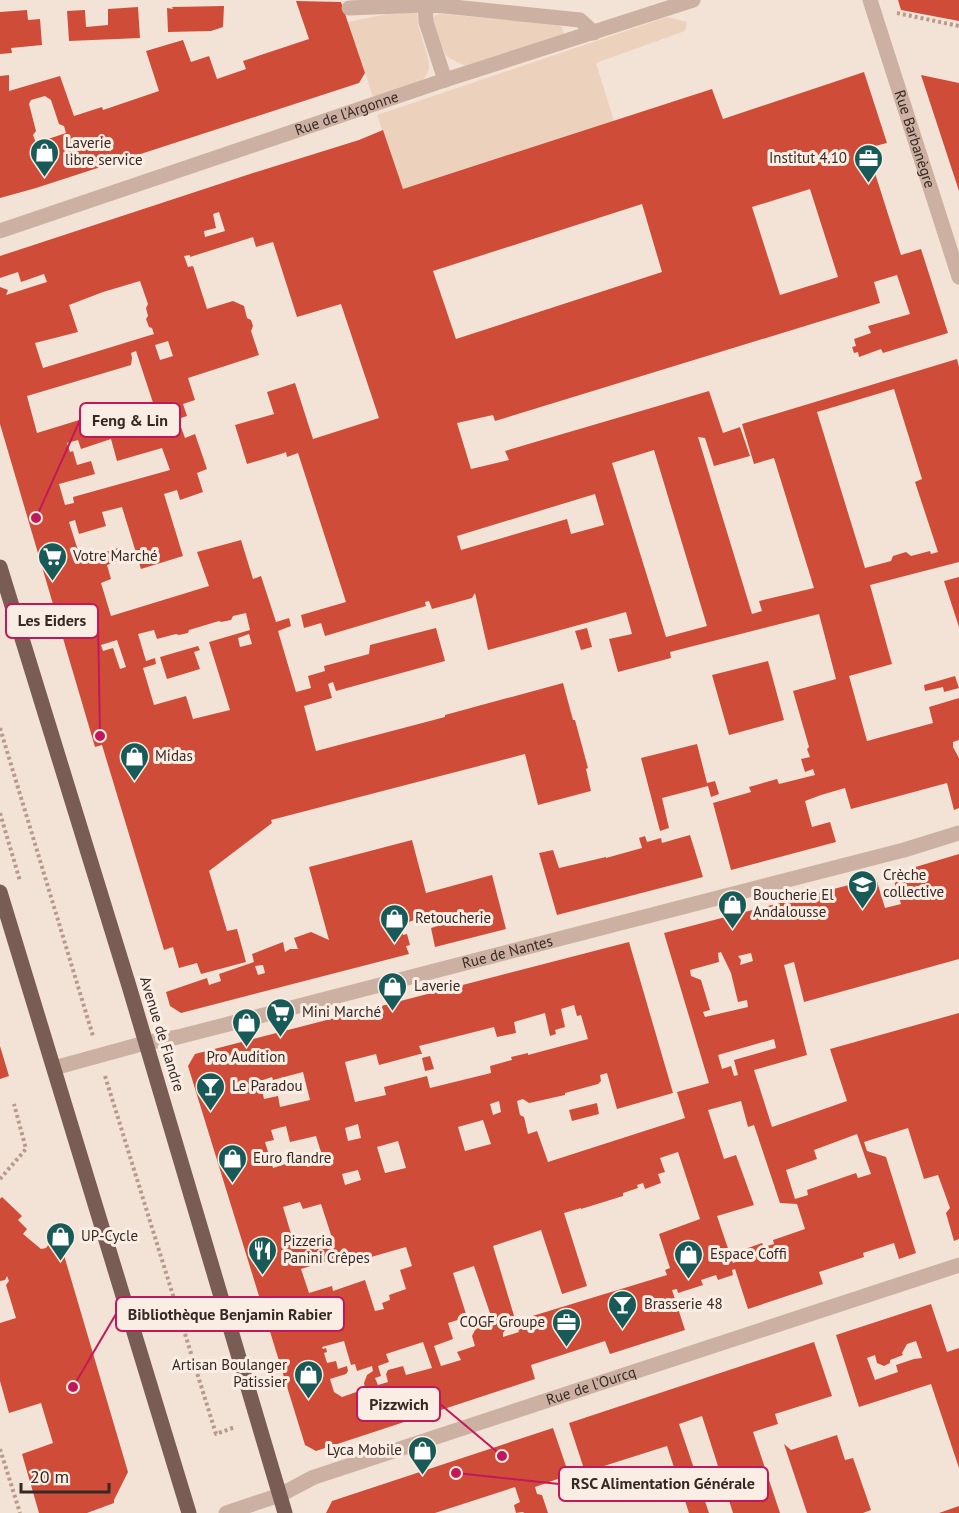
<svg xmlns="http://www.w3.org/2000/svg" width="959" height="1513" font-family="'PT Sans',sans-serif">
  <style>
    .plaza { fill: #ecd2bd }
    .building { fill: #cf4d38; fill-rule: evenodd }
    .lines { fill: none; stroke-linecap: round; stroke-linejoin: round }
    .path { stroke: #b79a8c; stroke-width: 4; stroke-dasharray: 3 3; stroke-linecap: butt }
    .service { stroke: #ccb1a2; stroke-width: 15 }
    .minor { stroke: #ccb1a2; stroke-width: 15 }
    .primary { stroke: #795d55; stroke-width: 15 }
    .labels { text-anchor: middle; stroke-width: 6; stroke-linejoin: round; paint-order: stroke }
    .street-label { font-size: 15px; fill: #362925; stroke: #faede3 }
    .poi-label { font-size: 15px; fill: #362925; stroke: #faede3; text-anchor: start }
    .leader { fill: none; stroke: #c2185b; stroke-width: 2 }
    .callout-dot { fill: #c2185b; stroke: #faede3; stroke-width: 2 }
    .callout { fill: #faede3; stroke: #c2185b; stroke-width: 2 }
    .callout-label { font-size: 16px; text-anchor: middle; font-weight: bold; fill: #362925 }
  </style>
  <rect width="100%" height="100%" fill="#f3e3d7"/>
  <path class="plaza" d="M 417,8 L 418,24 L 429,62 L 429,69 L 426,76 L 421,82 L 373,97 L 348,22 Z
    M 441,14 L 556,24 L 562,27 L 564,34 L 466,66 L 449,58 L 445,54 L 433,22 L 433,18 L 436,15 Z
    M 667,17 L 687,22 L 685,31 L 596,63 L 614,121 L 403,189 L 377,115 Z"/>
  <path class="building" d="M 898,0 L 959,0 L 959,21 L 901,10 Z
    M 296,1 L 341,2 L 365,73 L 359,83 L 36,188 L 0,198 L 0,76 L 9,75 L 9,91 L 60,76 L 74,116 L 102,107 L 103,110 L 159,91 L 146,51 L 183,40 L 191,62 L 209,56 L 217,79 L 246,69 L 243,61 L 309,39 ZM 45,96 L 51,100 L 59,124 L 64,126 L 66,133 L 36,143 L 33,135 L 36,131 L 29,104 L 31,100 Z
    M 224,6 L 223,27 L 211,31 L 168,32 L 167,8 L 173,9 L 172,7 Z
    M 138,7 L 140,38 L 69,41 L 67,11 L 85,10 L 86,27 L 108,25 L 108,9 Z
    M 27,10 L 28,20 L 40,19 L 42,45 L 11,48 L 12,53 L 0,54 L 0,12 Z
    M 864,72 L 887,143 L 867,148 L 901,255 L 921,249 L 948,333 L 883,353 L 881,349 L 859,357 L 858,352 L 854,353 L 852,347 L 856,346 L 854,339 L 871,333 L 868,326 L 910,314 L 897,275 L 874,282 L 880,303 L 495,421 L 493,415 L 457,423 L 471,469 L 509,460 L 505,451 L 709,391 L 723,433 L 740,427 L 750,456 L 714,466 L 705,438 L 698,437 L 752,614 L 762,611 L 759,601 L 814,588 L 774,458 L 754,464 L 742,424 L 957,359 L 959,367 L 959,562 L 870,585 L 892,664 L 849,676 L 867,741 L 933,723 L 929,707 L 959,698 L 959,740 L 953,742 L 953,747 L 959,758 L 959,808 L 954,810 L 947,783 L 851,809 L 845,788 L 821,795 L 805,801 L 812,827 L 830,822 L 836,842 L 731,870 L 713,803 L 751,792 L 749,787 L 777,779 L 779,784 L 815,775 L 813,769 L 805,772 L 801,759 L 810,757 L 807,749 L 809,747 L 793,691 L 836,679 L 819,614 L 670,652 L 671,658 L 618,672 L 609,639 L 632,634 L 626,612 L 488,650 L 475,593 L 472,598 L 432,609 L 429,601 L 425,602 L 426,606 L 325,636 L 321,623 L 304,628 L 301,615 L 346,602 L 298,453 L 287,457 L 286,452 L 284,453 L 247,464 L 235,425 L 274,414 L 267,392 L 295,383 L 313,439 L 379,418 L 341,304 L 297,317 L 273,242 L 256,247 L 253,237 L 190,257 L 190,255 L 184,256 L 188,267 L 193,266 L 207,309 L 233,301 L 244,306 L 247,318 L 251,320 L 253,326 L 251,331 L 259,355 L 188,378 L 195,400 L 183,404 L 187,416 L 178,419 L 185,438 L 195,434 L 207,469 L 197,473 L 203,492 L 180,500 L 177,490 L 164,494 L 183,556 L 141,569 L 122,507 L 102,512 L 106,526 L 79,534 L 75,520 L 69,522 L 81,560 L 121,547 L 125,559 L 107,565 L 111,579 L 101,583 L 111,616 L 209,586 L 197,552 L 241,540 L 253,579 L 261,576 L 276,622 L 289,618 L 291,626 L 278,631 L 296,692 L 311,688 L 308,676 L 325,671 L 324,666 L 369,654 L 370,645 L 436,628 L 445,661 L 336,691 L 333,682 L 328,684 L 332,698 L 304,706 L 316,751 L 445,717 L 445,715 L 563,683 L 573,720 L 575,720 L 588,768 L 586,769 L 591,791 L 538,805 L 525,754 L 271,820 L 272,823 L 209,871 L 227,931 L 237,929 L 246,962 L 201,974 L 197,963 L 179,968 L 173,947 L 164,950 L 102,745 L 95,747 L 0,424 L 0,287 L 8,290 L 6,295 L 47,282 L 44,274 L 21,282 L 18,272 L 0,278 L 0,256 L 253,173 L 359,140 L 383,130 L 403,189 L 712,89 L 723,119 ZM 810,189 L 838,277 L 780,295 L 752,207 ZM 642,204 L 662,272 L 456,339 L 433,271 ZM 219,212 L 225,231 L 205,237 L 204,231 L 216,228 L 213,214 ZM 140,281 L 148,304 L 146,308 L 148,316 L 146,319 L 149,327 L 152,328 L 154,334 L 43,368 L 35,343 L 78,332 L 69,305 L 103,292 ZM 168,341 L 173,356 L 160,360 L 155,345 ZM 136,351 L 160,424 L 145,429 L 143,423 L 139,425 L 140,430 L 133,432 L 125,406 L 37,433 L 27,396 L 131,365 L 132,358 L 131,353 ZM 894,389 L 922,479 L 915,482 L 938,552 L 931,554 L 930,551 L 911,556 L 906,552 L 893,556 L 891,561 L 865,568 L 817,412 ZM 111,439 L 117,461 L 162,448 L 170,470 L 73,497 L 74,503 L 65,505 L 59,484 L 95,474 L 91,461 L 77,465 L 73,451 L 70,452 L 67,443 L 78,440 L 81,449 ZM 654,450 L 707,626 L 666,637 L 612,463 ZM 595,494 L 604,525 L 571,534 L 567,519 L 461,550 L 457,536 ZM 246,613 L 250,630 L 209,642 L 230,710 L 193,719 L 186,696 L 154,705 L 143,668 L 156,664 L 155,658 L 146,661 L 138,634 L 154,630 L 157,639 L 176,634 L 179,635 L 188,633 L 189,630 L 219,621 L 221,622 L 231,620 L 233,616 ZM 249,634 L 252,644 L 240,647 L 238,638 ZM 117,640 L 126,667 L 120,669 L 113,648 L 103,651 L 101,645 Z
    M 921,75 L 959,83 L 959,191 Z
    M 959,577 L 959,627 L 944,581 Z
    M 587,628 L 592,647 L 581,650 L 575,631 Z
    M 198,646 L 200,650 L 194,652 L 200,669 L 167,679 L 160,657 Z
    M 768,661 L 784,720 L 729,735 L 712,675 Z
    M 955,676 L 959,688 L 944,692 L 943,687 L 925,691 L 924,685 Z
    M 697,744 L 707,783 L 715,781 L 719,794 L 711,797 L 708,786 L 662,798 L 669,828 L 660,831 L 641,758 Z
    M 690,835 L 703,877 L 557,915 L 539,853 L 553,850 L 559,868 L 606,857 L 606,858 L 642,848 L 639,838 L 645,836 L 647,842 L 661,838 L 662,843 Z
    M 412,840 L 426,893 L 492,875 L 506,929 L 435,947 L 431,928 L 441,925 L 438,912 L 400,925 L 403,935 L 407,934 L 410,945 L 406,946 L 409,954 L 181,1013 L 170,1006 L 166,992 L 207,978 L 209,985 L 221,981 L 219,974 L 254,962 L 252,954 L 283,942 L 285,952 L 290,949 L 298,949 L 294,938 L 311,932 L 329,940 L 309,867 ZM 263,965 L 265,973 L 258,975 L 255,966 Z
    M 959,854 L 959,959 L 804,1002 L 794,962 L 784,965 L 807,1055 L 754,1070 L 772,1127 L 847,1101 L 830,1049 L 959,1013 L 959,1239 L 954,1241 L 946,1213 L 950,1208 L 938,1175 L 924,1179 L 908,1128 L 864,1142 L 867,1151 L 886,1157 L 916,1253 L 899,1259 L 894,1243 L 863,1253 L 864,1257 L 819,1272 L 823,1284 L 748,1309 L 735,1269 L 732,1270 L 733,1275 L 718,1280 L 716,1275 L 701,1280 L 703,1285 L 678,1293 L 677,1289 L 672,1290 L 685,1330 L 610,1354 L 605,1341 L 531,1365 L 535,1379 L 316,1451 L 305,1445 L 188,1066 L 195,1054 L 629,942 L 673,1093 L 617,1109 L 607,1073 L 600,1075 L 601,1081 L 598,1084 L 565,1093 L 565,1095 L 529,1103 L 523,1099 L 517,1101 L 520,1115 L 524,1117 L 528,1134 L 537,1131 L 548,1162 L 685,1118 L 677,1092 L 709,1083 L 664,933 L 876,878 L 885,908 L 901,904 L 892,874 ZM 721,952 L 731,973 L 738,1002 L 747,1000 L 748,1007 L 705,1017 L 703,1012 L 710,1010 L 701,980 L 691,976 L 690,970 L 719,962 L 718,953 ZM 751,953 L 753,961 L 740,965 L 741,960 L 738,956 ZM 574,1005 L 577,1016 L 581,1015 L 588,1039 L 528,1055 L 528,1053 L 511,1057 L 512,1060 L 490,1066 L 491,1073 L 430,1088 L 427,1076 L 384,1087 L 386,1095 L 355,1102 L 345,1062 L 376,1054 L 379,1065 L 420,1054 L 422,1054 L 419,1046 L 494,1027 L 497,1037 L 516,1033 L 514,1022 L 545,1013 L 550,1036 L 556,1034 L 555,1030 L 565,1027 L 561,1009 ZM 774,1039 L 776,1048 L 734,1060 L 738,1075 L 734,1076 L 731,1066 L 722,1069 L 718,1055 ZM 303,1072 L 310,1100 L 280,1107 L 278,1096 L 264,1099 L 260,1081 L 272,1077 L 273,1080 ZM 499,1101 L 501,1112 L 493,1115 L 490,1104 ZM 741,1101 L 748,1127 L 754,1125 L 780,1203 L 797,1204 L 805,1229 L 773,1240 L 774,1244 L 764,1247 L 762,1243 L 748,1248 L 746,1252 L 748,1257 L 733,1263 L 717,1216 L 754,1205 L 736,1155 L 724,1159 L 708,1110 ZM 483,1120 L 491,1144 L 465,1151 L 458,1127 ZM 358,1124 L 361,1138 L 348,1141 L 345,1128 ZM 286,1126 L 290,1142 L 316,1136 L 324,1162 L 307,1167 L 304,1158 L 273,1168 L 265,1142 L 274,1140 L 271,1130 ZM 857,1134 L 871,1174 L 858,1178 L 856,1173 L 807,1190 L 808,1195 L 795,1199 L 786,1170 L 817,1159 L 814,1150 ZM 398,1141 L 406,1168 L 385,1173 L 377,1147 ZM 678,1152 L 700,1219 L 659,1234 L 670,1268 L 665,1270 L 667,1275 L 516,1321 L 519,1332 L 503,1337 L 503,1333 L 505,1330 L 503,1323 L 515,1319 L 493,1246 L 541,1230 L 562,1294 L 587,1286 L 564,1213 L 581,1208 L 581,1209 L 623,1196 L 623,1193 L 638,1188 L 637,1185 L 643,1183 L 645,1189 L 661,1183 L 658,1174 L 665,1172 L 660,1158 ZM 358,1170 L 361,1180 L 345,1185 L 342,1174 ZM 300,1202 L 303,1209 L 321,1204 L 334,1244 L 314,1250 L 313,1245 L 306,1242 L 295,1247 L 283,1207 ZM 406,1247 L 412,1266 L 400,1270 L 406,1289 L 389,1295 L 390,1300 L 382,1303 L 384,1309 L 375,1311 L 365,1280 L 333,1291 L 332,1286 L 309,1293 L 301,1269 L 349,1254 L 357,1261 ZM 474,1266 L 492,1319 L 478,1324 L 472,1336 L 475,1346 L 457,1352 L 461,1360 L 441,1366 L 434,1346 L 453,1339 L 448,1323 L 464,1318 L 466,1314 L 453,1273 ZM 344,1341 L 351,1365 L 355,1364 L 357,1371 L 372,1366 L 373,1371 L 367,1375 L 364,1383 L 365,1389 L 342,1397 L 334,1392 L 330,1379 L 346,1374 L 348,1371 L 347,1366 L 338,1369 L 336,1361 L 327,1363 L 324,1353 L 327,1352 L 326,1348 L 323,1349 L 322,1347 ZM 423,1342 L 432,1368 L 406,1375 L 403,1366 L 388,1370 L 386,1374 L 388,1382 L 378,1385 L 375,1378 L 381,1376 L 378,1366 L 389,1362 L 386,1354 Z
    M 0,1046 L 9,1076 L 0,1079 Z
    M 430,1056 L 434,1069 L 425,1071 L 422,1058 Z
    M 597,1103 L 599,1114 L 572,1121 L 569,1110 Z
    M 2,1197 L 22,1216 L 18,1220 L 27,1229 L 23,1234 L 41,1249 L 46,1248 L 52,1240 L 61,1245 L 128,1472 L 114,1500 L 114,1503 L 87,1513 L 39,1513 L 22,1454 L 53,1443 L 41,1403 L 9,1413 L 0,1381 L 0,1323 L 16,1318 L 6,1285 L 9,1281 L 7,1276 L 5,1280 L 0,1281 L 0,1199 Z
    M 931,1304 L 947,1352 L 959,1348 L 959,1468 L 931,1384 L 859,1407 L 836,1335 ZM 916,1341 L 922,1358 L 914,1359 L 896,1365 L 898,1372 L 875,1380 L 867,1358 L 875,1355 L 877,1363 L 884,1366 L 890,1363 L 890,1360 L 903,1355 L 902,1353 L 907,1344 Z
    M 814,1342 L 832,1396 L 775,1414 L 778,1424 L 753,1432 L 780,1513 L 733,1513 L 702,1416 L 679,1424 L 709,1513 L 689,1513 L 667,1446 L 585,1472 L 569,1423 Z
    M 553,1428 L 569,1475 L 535,1487 L 537,1494 L 542,1495 L 548,1513 L 524,1513 L 523,1512 L 516,1513 L 514,1505 L 520,1502 L 515,1487 L 435,1513 L 326,1513 L 332,1501 Z
    M 837,1435 L 845,1460 L 853,1458 L 871,1510 L 863,1513 L 807,1513 L 784,1444 L 791,1450 Z
    M 959,1506 L 959,1513 L 939,1513 Z"/>
  <g class="lines">
    <path class="path" d="M 897,13 L 959,26
      M 0,728 L 93,1036
      M 0,813 L 20,881
      M 105,1076 L 216,1434 L 235,1427
      M 0,1179 L 26,1149 L 14,1104
      M 0,1449 L 20,1513"/>
    <path class="service" d="M 349,8 L 424,5 L 444,6 L 580,20 L 594,33"/>
    <g class="minor">
      <path d="M 425,0 L 426,22 L 445,80"/>
      <path id="s1" d="M 870,0 L 959,277"/>
      <path id="s2" d="M 0,231 L 445,80 L 693,0"/>
      <path id="s3" d="M 54,1068 L 145,1043 L 178,1037 L 904,850 L 959,833"/>
      <path id="s4" d="M 226,1513 L 280,1495 L 314,1477 L 959,1265"/>
    </g>
    <path class="primary" d="M 0,567 L 129,986 L 285,1513
      M 0,892 L 189,1513"/>
  </g>
  <defs>
    <symbol id="shop-pin" viewBox="-11 -11 22 30"><path d="M0 17L-7.5 6A9.5 9.5 0 1 1 7.5 6Z" fill="#185a57" stroke="#faede3"/><path d="M-5-2.5h2.3a2.7 3.5 0 0 1 5.4 0H5L5.5 6h-11ZM-1.5-2.5h3a1.5 2.3 0 0 0-3 0Z" fill="#fff"/></symbol>
    <symbol id="office-pin" viewBox="-11 -11 22 30"><path d="M0 17L-7.5 6A9.5 9.5 0 1 1 7.5 6Z" fill="#185a57" stroke="#faede3"/><path d="M-6-3h4V-5.5h4V-3h4V5H-6ZM-1-4.5V-3h2v-1.5ZM-6 0V1H6V0Z" fill="#fff"/></symbol>
    <symbol id="supermarket-pin" viewBox="-11 -11 22 30"><path d="M0 17L-7.5 6A9.5 9.5 0 1 1 7.5 6Z" fill="#185a57" stroke="#faede3"/><path d="M-6-5.5h2.5l.6 2H6L4.5 2H-2.5L-4.4-4H-6ZM-1.5 3.2a1.3 1.3 0 1 0 .1 0ZM3 3.2a1.3 1.3 0 1 0 .1 0Z" fill="#fff"/></symbol>
    <symbol id="school-pin" viewBox="-11 -11 22 30"><path d="M0 17L-7.5 6A9.5 9.5 0 1 1 7.5 6Z" fill="#185a57" stroke="#faede3"/><path d="M0-5L7-2L0 1L-7-2ZM-4 1L0 2.5L4 1V4Q0 6-4 4Z" fill="#fff"/></symbol>
    <symbol id="bar-pin" viewBox="-11 -11 22 30"><path d="M0 17L-7.5 6A9.5 9.5 0 1 1 7.5 6Z" fill="#185a57" stroke="#faede3"/><path d="M-6-5H6L.8 .8V4.5H3.5V6h-7V4.5H-.8V.8Z" fill="#fff"/></symbol>
    <symbol id="restaurant-pin" viewBox="-11 -11 22 30"><path d="M0 17L-7.5 6A9.5 9.5 0 1 1 7.5 6Z" fill="#185a57" stroke="#faede3"/><path d="M-5-6h1v4h1v-4h1v4h1v-4h1v5L-1.5 .5V6h-2V.5L-5-1ZM5-6V6H3V1.5H1.5Q1.5-4 5-6Z" fill="#fff"/></symbol>
  </defs>
  <g fill-rule="evenodd">
    <use href="#shop-pin" x="28" y="136" width="33" height="45"/>
    <use href="#office-pin" x="852" y="142" width="33" height="45"/>
    <use href="#supermarket-pin" x="36" y="540" width="33" height="45"/>
    <use href="#shop-pin" x="118" y="740" width="33" height="45"/>
    <use href="#school-pin" x="846" y="868" width="33" height="45"/>
    <use href="#shop-pin" x="716" y="888" width="33" height="45"/>
    <use href="#shop-pin" x="378" y="902" width="33" height="45"/>
    <use href="#shop-pin" x="376" y="970" width="33" height="45"/>
    <use href="#supermarket-pin" x="264" y="996" width="33" height="45"/>
    <use href="#shop-pin" x="230" y="1006" width="33" height="45"/>
    <use href="#bar-pin" x="194" y="1070" width="33" height="45"/>
    <use href="#shop-pin" x="216" y="1142" width="33" height="45"/>
    <use href="#shop-pin" x="44" y="1220" width="33" height="45"/>
    <use href="#restaurant-pin" x="246" y="1234" width="33" height="45"/>
    <use href="#shop-pin" x="672" y="1238" width="33" height="45"/>
    <use href="#bar-pin" x="606" y="1288" width="33" height="45"/>
    <use href="#office-pin" x="550" y="1306" width="33" height="45"/>
    <use href="#shop-pin" x="292" y="1358" width="33" height="45"/>
    <use href="#shop-pin" x="406" y="1434" width="33" height="45"/>
  </g>
  <g class="labels">
    <g class="street-label">
      <text dy="5" stroke="none"><textPath href="#s2" startOffset="366">Rue de l'Argonne</textPath></text>
      <text dy="5" stroke="none"><textPath href="#s1" startOffset="146">Rue Barbanègre</textPath></text>
      <text dy="5" stroke="none"><textPath href="#s3" startOffset="468">Rue de Nantes</textPath></text>
      <text transform="translate(162 1034) rotate(73)" y="5">Avenue de Flandre</text>
      <text dy="5" stroke="none"><textPath href="#s4" startOffset="387">Rue de l'Ourcq</textPath></text>
    </g>
    <g class="poi-label">
      <text x="65" y="148">Laverie<tspan x="65" dy="17">libre service</tspan></text>
      <text x="847" y="163" text-anchor="end">Institut 4.10</text>
      <text x="73" y="561">Votre Marché</text>
      <text x="155" y="761">Midas</text>
      <text x="883" y="880">Crèche<tspan x="883" dy="17">collective</tspan></text>
      <text x="753" y="900">Boucherie El<tspan x="753" dy="17">Andalousse</tspan></text>
      <text x="415" y="923">Retoucherie</text>
      <text x="414" y="991">Laverie</text>
      <text x="302" y="1017">Mini Marché</text>
      <text x="246" y="1062" text-anchor="middle">Pro Audition</text>
      <text x="232" y="1091">Le Paradou</text>
      <text x="253" y="1163">Euro flandre</text>
      <text x="81" y="1241">UP-Cycle</text>
      <text x="283" y="1246">Pizzeria<tspan x="283" dy="17">Panini Crêpes</tspan></text>
      <text x="710" y="1259">Espace Coffi</text>
      <text x="644" y="1309">Brasserie 48</text>
      <text x="545" y="1327" text-anchor="end">COGF Groupe</text>
      <text x="287" y="1370" text-anchor="end">Artisan Boulanger<tspan x="287" dy="17">Patissier</tspan></text>
      <text x="402" y="1455" text-anchor="end">Lyca Mobile</text>
    </g>
  </g>
  <path class="leader" d="M36 518L80 420M100 736L98 621M73 1387L116 1314M502 1456L440 1404M456 1473L559 1484"/>
  <g class="callout-dot">
    <circle cx="36" cy="518" r="6"/>
    <circle cx="100" cy="736" r="6"/>
    <circle cx="73" cy="1387" r="6"/>
    <circle cx="502" cy="1456" r="6"/>
    <circle cx="456" cy="1473" r="6"/>
  </g>
  <g class="callout">
    <rect x="80" y="403" width="100" height="34" rx="6"/>
    <rect x="6" y="604" width="92" height="34" rx="6"/>
    <rect x="116" y="1297" width="228" height="34" rx="6"/>
    <rect x="357" y="1387" width="83" height="34" rx="6"/>
    <rect x="559" y="1467" width="209" height="34" rx="6"/>
  </g>
  <g class="callout-label">
    <text x="130" y="426">Feng &amp; Lin</text>
    <text x="52" y="626">Les Eiders</text>
    <text x="230" y="1320">Bibliothèque Benjamin Rabier</text>
    <text x="399" y="1410">Pizzwich</text>
    <text x="663" y="1489">RSC Alimentation Générale</text>
  </g>
  <path d="M21 1483v9h88v-9" fill="none" stroke="#362925" stroke-width="3"/>
  <text x="30" y="1483" font-size="18" fill="#362925" stroke="#faede3" stroke-width="4.5" paint-order="stroke">20 m</text>
</svg>
